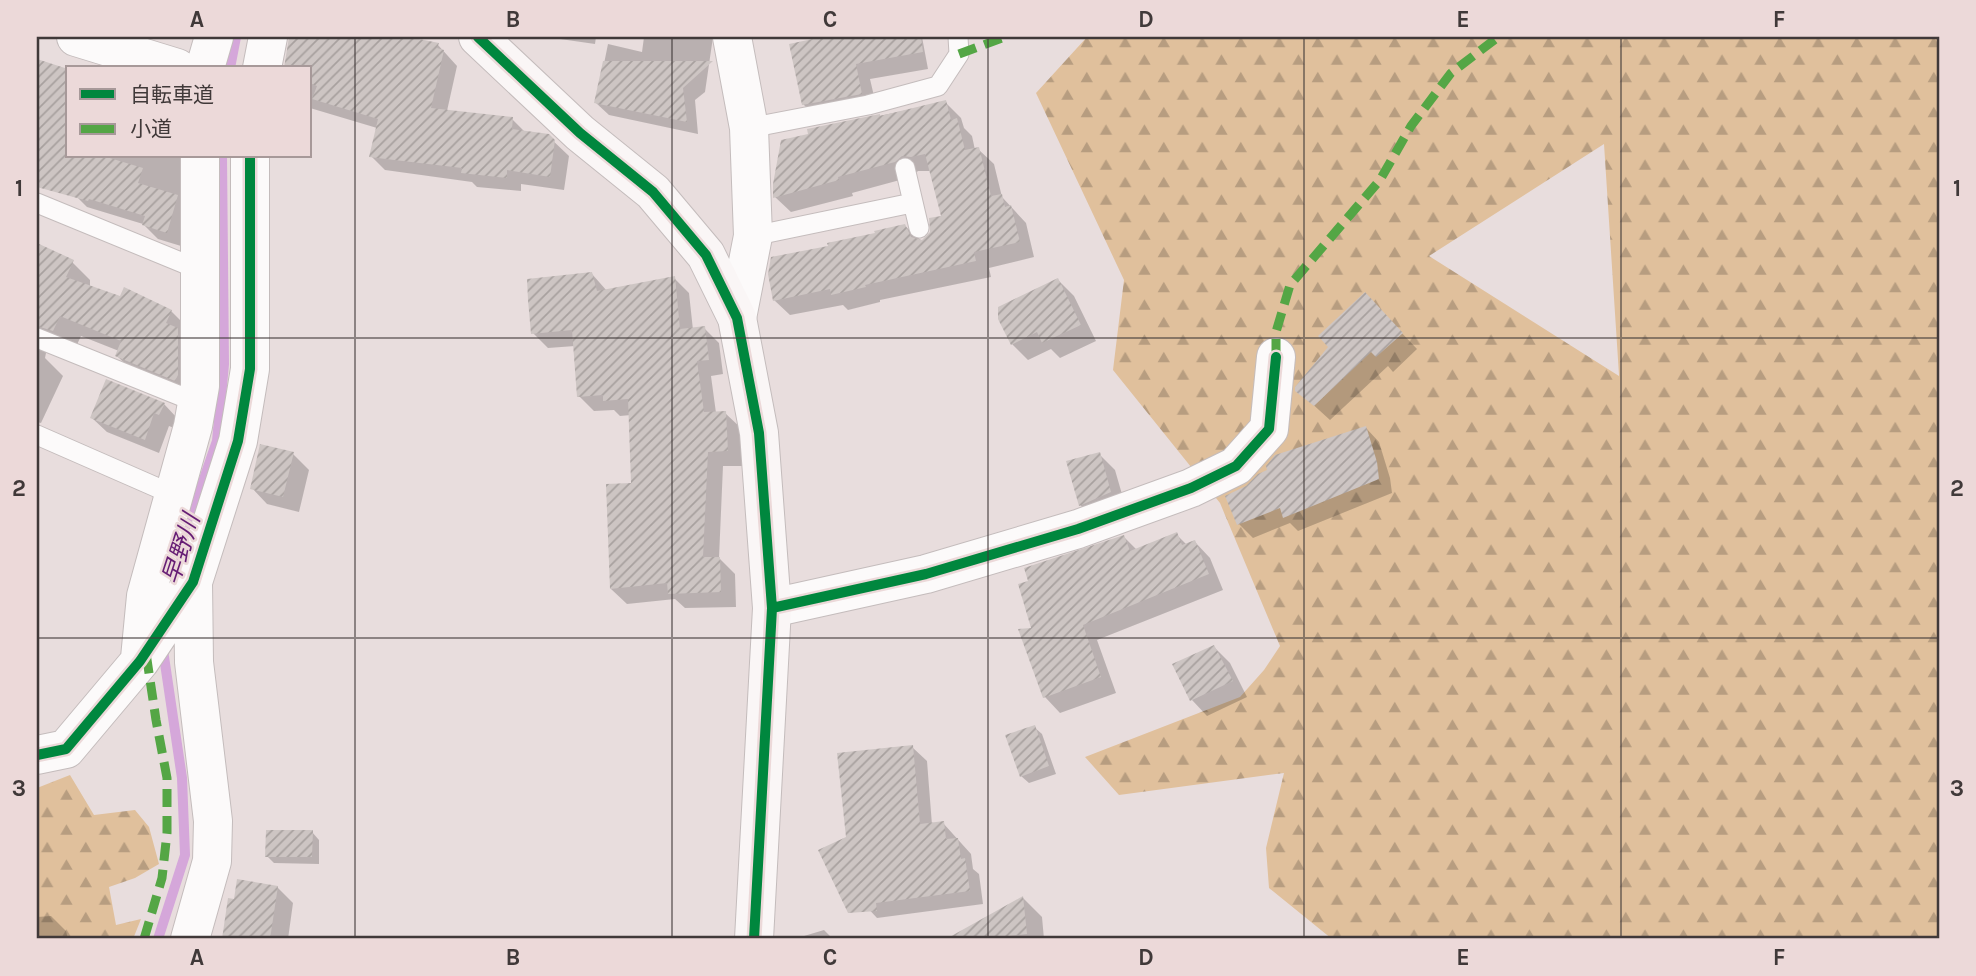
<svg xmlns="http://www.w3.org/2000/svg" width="1976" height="976" font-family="Karla,'Noto Sans JP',sans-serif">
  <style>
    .forest { fill: url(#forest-firs); fill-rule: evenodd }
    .shadow { fill: #0003 }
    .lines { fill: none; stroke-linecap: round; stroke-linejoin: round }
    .stream { stroke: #d5a7da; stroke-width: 10 }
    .building { fill: url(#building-hatch) }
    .lane-casing { stroke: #c4bcbc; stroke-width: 21 }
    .street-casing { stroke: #c4bcbc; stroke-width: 40 }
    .secondary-casing { stroke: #c4bcbc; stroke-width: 40 }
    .lane { stroke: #fcfafa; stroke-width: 19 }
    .street { stroke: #fcfafa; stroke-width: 38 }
    .secondary { stroke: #faf6f6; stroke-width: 38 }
    .quiet { stroke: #54a645; stroke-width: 9; stroke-dasharray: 18 9; stroke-linecap: butt }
    .cycleway-casing { stroke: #ecd9d9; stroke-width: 15 }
    .cycleway { stroke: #00873e; stroke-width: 10 }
    .grid { fill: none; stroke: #403939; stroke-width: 2; stroke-opacity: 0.55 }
    .labels { text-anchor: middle; stroke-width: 5; stroke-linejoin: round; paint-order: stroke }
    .water-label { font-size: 24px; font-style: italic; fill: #651c74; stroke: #ecd9d9 }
    .neatline { fill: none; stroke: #403939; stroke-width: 2.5 }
    .grid-label { font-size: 23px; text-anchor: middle; font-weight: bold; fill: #403939 }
  </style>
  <defs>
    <pattern id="forest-firs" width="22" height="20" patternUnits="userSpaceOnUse" patternTransform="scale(1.75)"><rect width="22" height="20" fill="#e0c09c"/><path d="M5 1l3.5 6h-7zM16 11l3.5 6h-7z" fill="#b79d80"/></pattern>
    <pattern id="building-hatch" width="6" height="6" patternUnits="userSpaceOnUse" patternTransform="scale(1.75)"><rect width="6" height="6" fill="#cdc5c3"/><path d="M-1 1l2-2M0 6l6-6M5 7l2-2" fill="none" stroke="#a8a19f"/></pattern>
  </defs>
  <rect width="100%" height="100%" fill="#e8dddd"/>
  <path class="forest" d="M 1087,37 L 1939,37 L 1939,939 L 1332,939 L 1269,888 L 1266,848 L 1284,773 L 1119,795 L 1085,757 L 1240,697 L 1264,670 L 1280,646 L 1220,503 L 1113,370 L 1124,280 L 1036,93 ZM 1604,144 L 1619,375 L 1619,376 L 1429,256 Z
    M 70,775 L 94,815 L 135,810 L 149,827 L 159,864 L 135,878 L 109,887 L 116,925 L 141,919 L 133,939 L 37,939 L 37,788 Z"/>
  <path class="shadow" d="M 307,37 L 403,37 L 438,45 L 457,66 L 447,111 L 512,119 L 526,133 L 548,136 L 569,156 L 564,190 L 521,184 L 521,191 L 477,187 L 472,182 L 385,170 L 371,156 L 377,128 L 310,108 L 310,68 L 285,68 L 287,60 L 299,64 Z
    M 557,37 L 596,37 L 595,44 L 560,39 Z
    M 644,37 L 713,37 L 705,92 L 695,100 L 698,134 L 609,115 L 596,103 L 608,44 L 642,52 Z
    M 832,37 L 922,37 L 928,69 L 870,79 L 877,109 L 819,120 L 803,104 L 791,45 Z
    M 37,63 L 68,72 L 68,156 L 196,156 L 181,246 L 158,239 L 143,224 L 87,207 L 78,198 L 37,185 Z
    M 945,102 L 961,118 L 964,128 L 972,136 L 975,150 L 978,149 L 994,164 L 1002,197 L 1026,223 L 1034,257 L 989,268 L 991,277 L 880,300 L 880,302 L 848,310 L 843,305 L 790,315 L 774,300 L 830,248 L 905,226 L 923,242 L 943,217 L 931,171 L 918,171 L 911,177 L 852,193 L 853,196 L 791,212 L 775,197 L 879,116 Z
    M 37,245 L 69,259 L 90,280 L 90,288 L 171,311 L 192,332 L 198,396 L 138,376 L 117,356 L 119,351 L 81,336 L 74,351 L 57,346 L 46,353 L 45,358 L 63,376 L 41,423 L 37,422 Z
    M 592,274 L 607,291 L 674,278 L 689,293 L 693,330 L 704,328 L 719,343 L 723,374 L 711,376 L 716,413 L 725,413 L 741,428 L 742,466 L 723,466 L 719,558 L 735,574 L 736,607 L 685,608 L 675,599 L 627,604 L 611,589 L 633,485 L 631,415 L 620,416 L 614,410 L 594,411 L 579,396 L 575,346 L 548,348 L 533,333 Z
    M 1058,280 L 1074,296 L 1096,341 L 1060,358 L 1051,349 L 1028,360 L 1012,344 Z
    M 1380,310 L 1417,349 L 1393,372 L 1388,366 L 1330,420 L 1297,390 Z
    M 164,404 L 178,419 L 174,428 L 169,426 L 159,453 L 107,432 L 92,418 Z
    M 1366,428 L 1379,442 L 1390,478 L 1392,493 L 1298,531 L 1290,523 L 1253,538 L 1239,524 Z
    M 293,454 L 309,470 L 299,512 L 267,504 L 252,488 Z
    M 1099,454 L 1115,470 L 1126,508 L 1096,520 L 1080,505 Z
    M 1176,534 L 1187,545 L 1195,542 L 1210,558 L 1223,590 L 1097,640 L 1116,693 L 1060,713 L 1045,697 L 1033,629 L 1124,537 L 1137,550 Z
    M 1214,647 L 1230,663 L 1247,697 L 1207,716 L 1192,700 Z
    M 1034,727 L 1042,734 L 1056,774 L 1029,783 L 1021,776 Z
    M 912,747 L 927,761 L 932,825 L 943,823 L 971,854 L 973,869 L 979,874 L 983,904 L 877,918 L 863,903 L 848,838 Z
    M 312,832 L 319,840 L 319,864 L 274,863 L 267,856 Z
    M 277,887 L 293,903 L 288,939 L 224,939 L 230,900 Z
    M 1023,898 L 1042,917 L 1044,939 L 950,939 Z
    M 51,916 L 66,931 L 68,939 L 37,939 L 37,917 Z
    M 824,930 L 833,939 L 794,939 Z"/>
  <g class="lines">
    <path class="stream" d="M 230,68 L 236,37
      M 173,569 L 217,441 L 224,364 L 222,156
      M 158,939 L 185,855 L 182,778 L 163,650"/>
  </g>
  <path class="building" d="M 289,37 L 409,37 L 439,43 L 437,48 L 444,50 L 431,108 L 513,117 L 512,129 L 549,134 L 555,140 L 550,177 L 507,170 L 507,178 L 461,173 L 462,168 L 369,157 L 378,119 L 312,99 L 317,86 L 310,83 L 310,68 L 284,68 Z
    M 822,37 L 921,37 L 923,52 L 856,64 L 862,94 L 802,105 L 789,44 Z
    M 37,59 L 68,69 L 68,156 L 103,156 L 143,168 L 138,183 L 178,195 L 167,233 L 142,225 L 145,216 L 89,199 L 88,201 L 37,187 Z
    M 603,61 L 713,61 L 683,88 L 687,122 L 594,103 Z
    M 946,100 L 951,120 L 957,118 L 965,150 L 979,147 L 991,196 L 1002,194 L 1005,207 L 1011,205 L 1020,242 L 974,252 L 976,261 L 865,285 L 866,287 L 831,295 L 830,289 L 773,301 L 768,274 L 771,257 L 828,246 L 827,243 L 875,233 L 874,231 L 905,224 L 911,237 L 922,240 L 930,232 L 929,218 L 941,216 L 925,154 L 911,157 L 902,156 L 895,162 L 838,177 L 839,180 L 773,198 L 773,184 L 781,140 L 808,134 L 807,129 L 880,114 L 880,116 Z
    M 37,243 L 74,260 L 66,277 L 120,296 L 124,287 L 172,310 L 166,323 L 178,328 L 178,375 L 175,381 L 115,356 L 121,341 L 60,316 L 53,331 L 37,326 Z
    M 592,272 L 597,291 L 675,276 L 680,329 L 705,326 L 709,360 L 697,361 L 704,412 L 726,411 L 728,451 L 708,452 L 703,557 L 720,557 L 721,592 L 668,594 L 667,583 L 610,589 L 606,484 L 631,483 L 628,399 L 603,401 L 603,395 L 577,397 L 572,330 L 531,334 L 528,300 L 527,279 Z
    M 1058,278 L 1081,325 L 1042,343 L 1037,332 L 1011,345 L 998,319 L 998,307 Z
    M 1365,292 L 1403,333 L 1376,357 L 1371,352 L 1314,406 L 1295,391 L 1295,387 L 1328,347 L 1318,336 Z
    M 106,379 L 165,403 L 159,415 L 154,413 L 145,440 L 90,418 Z
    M 1366,426 L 1377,462 L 1379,479 L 1283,518 L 1280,508 L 1237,525 L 1225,496 L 1246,486 L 1258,474 L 1267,470 L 1266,466 L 1275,455 Z
    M 260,444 L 294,452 L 283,497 L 250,489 Z
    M 1100,452 L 1111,492 L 1079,506 L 1066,461 Z
    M 1177,532 L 1182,545 L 1195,540 L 1209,574 L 1083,625 L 1101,677 L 1043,698 L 1018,629 L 1031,628 L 1018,584 L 1028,581 L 1024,568 L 1124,535 L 1130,551 Z
    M 1214,645 L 1233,681 L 1190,701 L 1172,664 Z
    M 1035,725 L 1049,766 L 1020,777 L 1005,735 Z
    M 913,745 L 920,824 L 944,821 L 946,839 L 958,838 L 961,859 L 965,858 L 970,891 L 876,903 L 877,911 L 848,913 L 818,850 L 846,837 L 837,753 Z
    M 266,830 L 313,830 L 312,857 L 265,857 Z
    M 237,879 L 278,886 L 270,939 L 222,939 L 228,898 L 234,899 Z
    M 1023,896 L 1027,934 L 980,939 L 946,939 Z"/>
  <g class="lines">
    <defs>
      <path id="lane" d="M 749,128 L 868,105 L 938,86 L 959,54 L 958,37
        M 905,168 L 919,228
        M 37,203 L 200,270
        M 753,236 L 912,203
        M 37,338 L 198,403
        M 37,435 L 174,495"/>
      <path id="street" d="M 76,37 L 177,68
        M 732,37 L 749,128 L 753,236 L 737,318
        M 205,68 L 214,37
        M 262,68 L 268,37
        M 772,608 L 926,574 L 1078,529 L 1191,488 L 1236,466 L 1269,429 L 1276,357
        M 140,658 L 146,596 L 193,426 L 200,386 L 200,156
        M 37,755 L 66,749 L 140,661 L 193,582 L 238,441 L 250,369 L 250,156
        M 190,939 L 212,861 L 213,821 L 194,662 L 193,582"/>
      <path id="secondary" d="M 478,37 L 580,133 L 653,192 L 706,255 L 737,318 L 759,433 L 772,608 L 754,939"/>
    </defs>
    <use href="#lane" class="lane-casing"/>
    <use href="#street" class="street-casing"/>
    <use href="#secondary" class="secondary-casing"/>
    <use href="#lane" class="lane"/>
    <use href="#street" class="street"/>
    <use href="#secondary" class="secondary"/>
    <path class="quiet" d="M 959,54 L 1005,37
      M 1276,357 L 1276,332 L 1290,285 L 1380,180 L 1411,126 L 1451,73 L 1498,37
      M 144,939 L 162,878 L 167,833 L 167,778 L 156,720 L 146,653"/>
    <defs>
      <path id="cycleway" d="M 478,37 L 580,133 L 653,192 L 706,255 L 737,318 L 759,433 L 772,608 L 754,939
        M 772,608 L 926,574 L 1078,529 L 1191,488 L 1236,466 L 1269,429 L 1276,357
        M 37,755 L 66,749 L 140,661 L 193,582 L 238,441 L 250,369 L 250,156"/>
    </defs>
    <use href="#cycleway" class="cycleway-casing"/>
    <use href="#cycleway" class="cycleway"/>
  </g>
  <path class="grid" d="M 355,37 L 355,939M 672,37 L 672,939M 988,37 L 988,939M 1304,37 L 1304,939M 1621,37 L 1621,939M 37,338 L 1939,338M 37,638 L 1939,638"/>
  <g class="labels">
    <g class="water-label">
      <text transform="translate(181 549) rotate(-72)" y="8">早野川</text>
    </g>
  </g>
  <rect width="1976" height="976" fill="none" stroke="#ecd9d9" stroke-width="77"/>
  <rect x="66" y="66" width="245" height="91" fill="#ecd9d9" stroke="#a79999" stroke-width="2"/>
  <rect x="80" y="89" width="35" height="10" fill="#00873e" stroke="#a79999" stroke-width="2"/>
  <text x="130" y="102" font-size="21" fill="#403939">自転車道</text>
  <rect x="80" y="124" width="35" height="10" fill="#54a645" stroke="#a79999" stroke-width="2"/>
  <text x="130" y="136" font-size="21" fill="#403939">小道</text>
  <rect x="38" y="38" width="1900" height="899" class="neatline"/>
  <g class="grid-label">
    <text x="197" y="27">A</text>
    <text x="513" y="27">B</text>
    <text x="830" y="27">C</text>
    <text x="1146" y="27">D</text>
    <text x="1463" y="27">E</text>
    <text x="1779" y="27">F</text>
    <text x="19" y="196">1</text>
    <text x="1957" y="196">1</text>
    <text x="19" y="496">2</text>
    <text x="1957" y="496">2</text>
    <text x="19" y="796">3</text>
    <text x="1957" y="796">3</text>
    <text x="197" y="965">A</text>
    <text x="513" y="965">B</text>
    <text x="830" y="965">C</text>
    <text x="1146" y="965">D</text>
    <text x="1463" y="965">E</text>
    <text x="1779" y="965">F</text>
  </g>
</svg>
